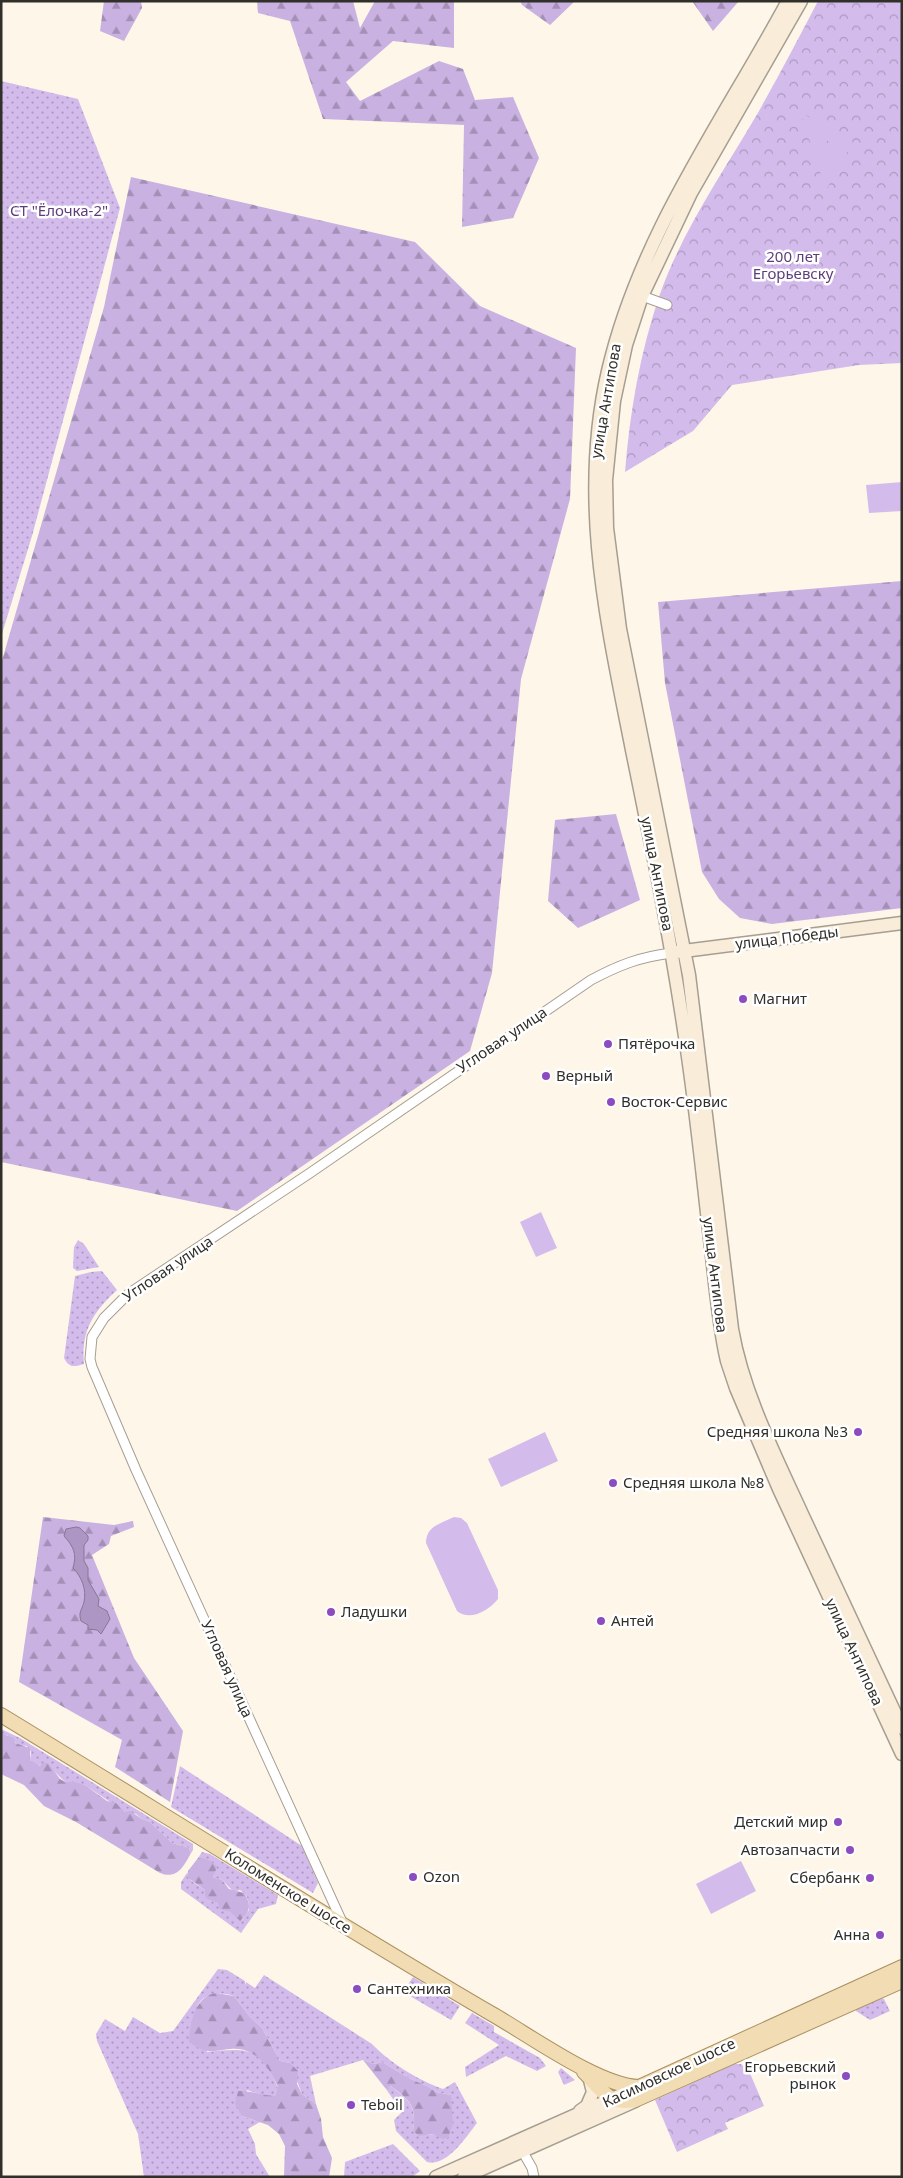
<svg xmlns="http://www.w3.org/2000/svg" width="903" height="2178" font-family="'Noto Sans',sans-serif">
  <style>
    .grass { fill: url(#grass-dots) }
    .forest { fill: url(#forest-firs) }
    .park { fill: url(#park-crowns) }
    .pitch { fill: #d3bcec; fill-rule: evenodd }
    .water { fill: #ad96c4; stroke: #887796 }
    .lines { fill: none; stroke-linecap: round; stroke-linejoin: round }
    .street-casing { stroke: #a69e92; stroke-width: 11 }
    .secondary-casing { stroke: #a69e92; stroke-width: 15 }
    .primary-casing { stroke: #a99062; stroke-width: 16 }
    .street { stroke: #fff; stroke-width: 9 }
    .secondary { stroke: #f9edd9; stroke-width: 12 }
    .primary { stroke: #f2dcb3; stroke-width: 14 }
    .poi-dot { fill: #8c4bc0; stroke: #fff; stroke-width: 2 }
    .labels { text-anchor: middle; stroke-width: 5; stroke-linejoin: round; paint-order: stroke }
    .park-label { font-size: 15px; fill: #5e3e7a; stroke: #fff }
    .street-label { font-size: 15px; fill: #312f2a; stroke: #fff }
    .poi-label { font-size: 15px; fill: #312f2a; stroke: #fff; text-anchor: start }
  </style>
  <defs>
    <pattern id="grass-dots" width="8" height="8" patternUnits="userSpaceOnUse" patternTransform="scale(1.25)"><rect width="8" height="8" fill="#d3bcec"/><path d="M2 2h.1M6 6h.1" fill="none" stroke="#ac99bf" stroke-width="1.8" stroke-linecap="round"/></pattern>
    <pattern id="forest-firs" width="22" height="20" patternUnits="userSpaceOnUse" patternTransform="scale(1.25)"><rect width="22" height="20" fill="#c9b1e1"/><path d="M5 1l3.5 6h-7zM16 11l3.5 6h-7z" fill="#a490b7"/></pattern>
    <pattern id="park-crowns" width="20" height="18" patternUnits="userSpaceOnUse" patternTransform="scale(1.25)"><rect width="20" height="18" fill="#d3bcec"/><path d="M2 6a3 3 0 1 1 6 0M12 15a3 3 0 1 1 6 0" fill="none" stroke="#ac99bf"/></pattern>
  </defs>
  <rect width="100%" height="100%" fill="#fef6e9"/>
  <path class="grass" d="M 1,81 L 78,99 L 120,208 L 32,536 L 1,637 Z
    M 78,1240 L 84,1244 L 99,1267 L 77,1271 L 73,1268 L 74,1247 Z
    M 102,1271 L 117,1290 C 93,1312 81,1331 84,1364 C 74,1367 69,1368 64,1358 L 75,1276 L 91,1272 Z
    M 1,1729 L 20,1738 L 193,1844 L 193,1850 L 191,1853 L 189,1848 L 172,1843 L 150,1822 L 142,1819 L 136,1814 L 125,1812 L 85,1785 L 65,1782 L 51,1768 L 37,1765 L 30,1760 L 31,1752 L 27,1746 L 18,1745 L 7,1735 L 1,1735 Z
    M 180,1766 L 302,1846 L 318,1883 L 313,1893 L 171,1807 Z
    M 202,1852 L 210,1854 L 278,1895 L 276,1904 L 258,1909 L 241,1933 L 181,1889 L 181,1882 L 187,1873 C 189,1882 199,1885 205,1890 L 208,1900 L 219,1903 L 242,1920 L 249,1910 C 249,1901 248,1895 240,1890 L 234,1892 L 222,1880 L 213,1877 L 216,1867 L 202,1858 L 198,1858 Z
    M 218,1969 L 227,1970 L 245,1981 L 245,1985 L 246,1982 L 255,1988 L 264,1975 L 372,2044 C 390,2063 418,2080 443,2089 L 455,2082 L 477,2123 C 466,2137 447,2167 427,2162 L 396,2131 L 394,2120 L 402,2112 L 386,2089 L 391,2086 C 410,2102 417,2105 413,2131 L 429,2135 L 434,2134 L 451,2106 L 451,2095 L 436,2092 L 429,2087 L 409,2078 L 382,2062 L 374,2064 L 363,2060 L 310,2076 L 316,2104 L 302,2094 L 290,2063 L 280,2061 L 262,2028 L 250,2017 L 234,1996 C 219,1990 196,1994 196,2014 C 195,2023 204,2042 207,2052 C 247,2048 261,2046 278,2088 L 275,2096 L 265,2096 L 247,2090 L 242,2116 L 260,2122 L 248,2129 L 255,2144 L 256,2154 L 270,2177 L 144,2177 L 138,2134 L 97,2041 L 96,2034 L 105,2019 L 125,2031 L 133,2017 L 160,2033 L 173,2031 Z
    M 413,1977 L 460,2006 L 451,2020 L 403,1992 Z
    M 879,1997 L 884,1999 L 890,2011 L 870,2020 L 856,2011 L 856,2008 Z
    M 472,2013 L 494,2026 L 494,2032 L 540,2058 L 546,2066 L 537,2071 L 506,2056 L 466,2077 L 465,2067 L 499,2045 L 465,2023 Z
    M 561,2068 L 575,2080 L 564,2085 L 558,2072 Z
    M 393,2144 L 420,2171 L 412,2177 L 344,2177 L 345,2162 Z"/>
  <path class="forest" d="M 104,1 L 141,1 L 142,8 L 124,41 L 100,31 Z
    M 257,1 L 353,1 L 360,28 L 375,1 L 454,1 L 454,48 L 393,41 L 346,82 L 360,101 L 439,61 L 463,69 L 475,100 L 513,97 L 539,158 L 513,218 L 462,227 L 464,125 L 323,119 L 290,21 L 258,13 Z
    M 520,1 L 575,1 L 550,25 L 522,5 Z
    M 692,1 L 739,1 L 713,31 Z
    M 131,177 L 415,242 L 480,306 L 576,348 L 570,499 L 521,679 L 492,973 L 470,1051 L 237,1211 L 1,1162 L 1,664 L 104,307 Z
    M 902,581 L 902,908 L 772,924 L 740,918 L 719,899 L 702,872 L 665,683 L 658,602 Z
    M 616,814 L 640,900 L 578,928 L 548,901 L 555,820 Z
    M 43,1517 L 114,1525 L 133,1521 L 134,1527 L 111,1536 L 109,1544 L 92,1555 L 134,1658 L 183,1731 L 170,1802 L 115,1767 L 122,1740 L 19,1682 Z
    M 3,1734 L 14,1738 L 15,1743 L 30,1748 L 30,1760 L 40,1766 L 44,1762 L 49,1764 L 60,1779 L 65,1782 L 74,1782 L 85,1785 L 107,1801 L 116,1803 L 125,1812 L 130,1811 L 142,1819 L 150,1822 L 172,1843 L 189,1848 L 191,1853 C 184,1866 177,1880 160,1873 L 76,1822 L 44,1806 L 24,1785 L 1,1774 L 1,1735 Z
    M 198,1858 C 206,1858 212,1861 217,1867 L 213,1877 L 222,1880 L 229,1889 L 244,1893 C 252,1905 250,1912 240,1921 L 231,1912 L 220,1909 L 218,1903 L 208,1900 L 205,1896 L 205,1890 L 187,1877 L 188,1871 Z
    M 216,1993 L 234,1996 L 250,2017 L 262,2028 L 280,2061 L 290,2063 L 298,2071 L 297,2084 L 302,2094 L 316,2104 L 321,2119 L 323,2137 L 332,2158 L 329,2177 L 284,2177 L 285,2146 L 279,2134 L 268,2125 L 242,2116 L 235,2104 L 238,2091 C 251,2090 262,2096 275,2096 L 278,2087 C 269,2067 255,2046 230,2049 C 211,2051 206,2055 189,2042 C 190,2023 195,1996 216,1993 Z
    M 363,2060 L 374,2064 L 382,2062 L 409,2078 L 429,2087 L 436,2092 L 451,2095 L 453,2124 L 448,2138 L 442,2139 L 434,2134 L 419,2136 L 413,2131 C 417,2105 410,2101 391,2086 L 386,2089 Z"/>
  <path class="park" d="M 818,1 L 902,1 L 902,363 L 859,365 L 732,385 L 693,431 L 625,472 C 630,411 640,352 660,294 C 683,229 724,171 759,111 C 779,75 799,38 818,1 Z
    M 734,2064 L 741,2064 L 749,2071 L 764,2106 L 725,2123 L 728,2129 L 677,2152 L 655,2100 Z"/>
  <path class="pitch" d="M 800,112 L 853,142 L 826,190 ZM 820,137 L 837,146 L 829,161 L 828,161 Z
    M 902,482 L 902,511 L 869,513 L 866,485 Z
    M 541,1212 L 557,1248 L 536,1257 L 520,1222 Z
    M 545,1432 L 558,1461 L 501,1487 L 488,1459 Z
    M 454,1517 L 461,1518 L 467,1523 L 498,1590 L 498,1599 C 489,1610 470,1622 457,1611 L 426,1543 C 426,1526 440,1524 454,1517 Z
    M 741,1861 L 756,1891 L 711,1914 L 696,1884 Z"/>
  <path class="water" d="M 76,1527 L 80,1528 L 88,1536 L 88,1540 L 84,1545 L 84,1561 L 88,1568 L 88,1580 L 99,1599 L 98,1606 L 107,1611 L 110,1619 L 101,1634 L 97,1630 L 88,1629 L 88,1625 L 81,1621 C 78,1612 82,1610 84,1602 C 87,1589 81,1576 73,1568 C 77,1554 74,1547 64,1536 L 66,1529 Z"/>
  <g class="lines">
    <defs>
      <path id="street" d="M 642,296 L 667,305
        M 343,1924 L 136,1470 L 92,1367 L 90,1359 L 92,1337 L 104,1318 L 128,1294 L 310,1173 L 591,980 C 619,965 640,957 671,953
        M 520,2147 L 532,2168 L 534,2177"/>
      <path id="secondary" d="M 788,1 C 722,123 640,234 608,371 C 578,500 607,623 632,750 C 651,843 670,936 684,1030 C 696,1105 703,1181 712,1256 C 716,1291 719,1327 727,1361 L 736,1388 L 779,1489 L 902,1754
        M 801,1 L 691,193 L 642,296 L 626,345 L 614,401 L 606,480 L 607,528 L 620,629 L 689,975 L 732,1329 C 743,1393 775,1455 802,1514 C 835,1585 868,1656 902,1728
        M 676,952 L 902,923
        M 580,2111 L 587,2106 L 593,2092 L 589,2076
        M 436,2177 L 639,2087
        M 464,2177 L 635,2101"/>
      <path id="primary" d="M 1,1715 C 165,1815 326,1917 492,2014 C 529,2035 599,2086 639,2087 L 902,1967
        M 584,2072 C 602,2089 606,2105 635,2100 L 902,1981"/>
    </defs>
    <use href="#street" class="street-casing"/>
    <use href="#secondary" class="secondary-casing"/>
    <use href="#primary" class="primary-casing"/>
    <use href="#street" class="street"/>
    <use href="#secondary" class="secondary"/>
    <use href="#primary" class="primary"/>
  </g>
  <g class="poi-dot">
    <circle cx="743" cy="999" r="5"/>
    <circle cx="608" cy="1044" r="5"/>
    <circle cx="546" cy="1076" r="5"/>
    <circle cx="611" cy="1102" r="5"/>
    <circle cx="858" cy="1432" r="5"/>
    <circle cx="613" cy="1483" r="5"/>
    <circle cx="331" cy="1612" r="5"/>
    <circle cx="601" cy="1621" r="5"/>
    <circle cx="838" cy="1822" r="5"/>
    <circle cx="850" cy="1850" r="5"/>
    <circle cx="413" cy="1877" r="5"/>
    <circle cx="870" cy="1878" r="5"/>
    <circle cx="880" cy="1935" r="5"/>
    <circle cx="357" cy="1989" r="5"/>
    <circle cx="846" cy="2076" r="5"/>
    <circle cx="351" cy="2105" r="5"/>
  </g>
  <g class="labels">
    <g class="park-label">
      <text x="59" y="216">СТ "Ёлочка-2"</text>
      <text x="793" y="262">200 лет<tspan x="793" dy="17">Егорьевску</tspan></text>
    </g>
    <g class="street-label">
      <text transform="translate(606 401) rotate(-80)" y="5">улица Антипова</text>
      <text transform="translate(657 874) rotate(79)" y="5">улица Антипова</text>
      <text transform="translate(787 938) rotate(-7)" y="5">улица Победы</text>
      <text transform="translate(502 1040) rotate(-34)" y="5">Угловая улица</text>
      <text transform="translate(168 1269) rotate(-34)" y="5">Угловая улица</text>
      <text transform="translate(715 1275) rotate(83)" y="5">улица Антипова</text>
      <text transform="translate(854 1652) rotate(65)" y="5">улица Антипова</text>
      <text transform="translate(227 1669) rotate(66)" y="5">Угловая улица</text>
      <text transform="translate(288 1891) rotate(32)" y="5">Коломенское шоссе</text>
      <text transform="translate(669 2073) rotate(-25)" y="5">Касимовское шоссе</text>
    </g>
    <g class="poi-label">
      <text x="753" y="1004">Магнит</text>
      <text x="618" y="1049">Пятёрочка</text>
      <text x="556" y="1081">Верный</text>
      <text x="621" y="1107">Восток-Сервис</text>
      <text x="848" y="1437" text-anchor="end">Средняя школа №3</text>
      <text x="623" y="1488">Средняя школа №8</text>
      <text x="341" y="1617">Ладушки</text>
      <text x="611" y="1626">Антей</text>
      <text x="828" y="1827" text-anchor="end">Детский мир</text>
      <text x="840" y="1855" text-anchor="end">Автозапчасти</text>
      <text x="423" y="1882">Ozon</text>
      <text x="860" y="1883" text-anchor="end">Сбербанк</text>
      <text x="870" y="1940" text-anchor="end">Анна</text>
      <text x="367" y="1994">Сантехника</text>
      <text x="836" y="2072" text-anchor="end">Егорьевский<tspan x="836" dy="17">рынок</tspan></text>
      <text x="361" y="2110">Teboil</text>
    </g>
  </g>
  <rect width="903" height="2178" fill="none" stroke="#312f2a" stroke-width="5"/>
</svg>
